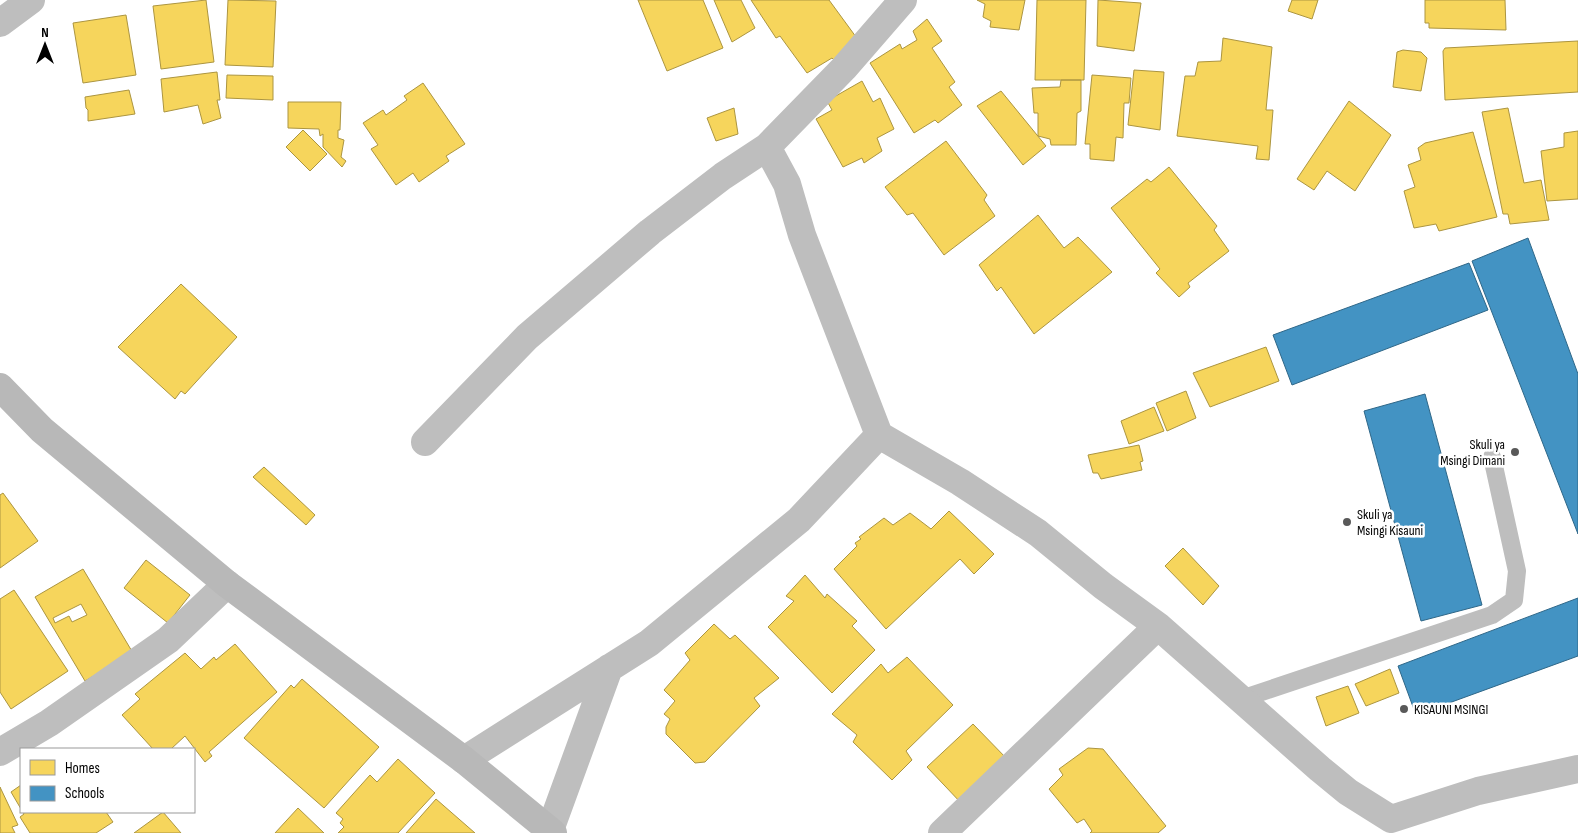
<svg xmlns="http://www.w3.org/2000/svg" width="1578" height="833" font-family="'Sofia Sans Condensed',sans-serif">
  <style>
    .homes { fill: #f6d55c; stroke: #ac9540; fill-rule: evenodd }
    .schools { fill: #4393c3; stroke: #2f6788 }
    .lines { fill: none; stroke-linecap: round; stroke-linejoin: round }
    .lane { stroke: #bebebe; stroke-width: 18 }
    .street { stroke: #bebebe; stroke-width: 28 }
    .secondary { stroke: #b8b8b8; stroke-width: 28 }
    .poi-dot { fill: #595959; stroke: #fff; stroke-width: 2 }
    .labels { text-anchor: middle; stroke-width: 5; stroke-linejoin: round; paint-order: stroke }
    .poi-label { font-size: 14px; fill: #000; stroke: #fff; text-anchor: start }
  </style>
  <rect width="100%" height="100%" fill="#fff"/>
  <path class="homes" d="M 206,0 L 214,62 L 161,69 L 153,6 Z
    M 228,0 L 276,1 L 273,67 L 225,65 Z
    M 638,0 L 703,0 L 723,48 L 667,71 Z
    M 714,0 L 741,0 L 755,28 L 732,42 Z
    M 751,0 L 829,0 L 859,41 L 834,60 L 832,58 L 807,73 L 780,36 L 776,38 Z
    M 977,0 L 1025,0 L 1019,30 L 990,27 L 991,21 L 983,17 L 985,4 Z
    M 1037,0 L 1086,0 L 1084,80 L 1035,80 Z
    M 1098,0 L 1141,3 L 1134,51 L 1097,46 Z
    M 1292,0 L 1318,0 L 1312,19 L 1288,11 Z
    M 1425,0 L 1505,0 L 1506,30 L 1429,28 L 1429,23 L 1425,23 Z
    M 126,15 L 136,75 L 83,83 L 73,23 Z
    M 927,19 L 942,41 L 932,48 L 955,82 L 949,87 L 962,105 L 938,123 L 935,120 L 914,133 L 870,63 L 900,44 L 902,49 L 917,40 L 913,31 Z
    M 1223,38 L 1272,47 L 1266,110 L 1273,110 L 1269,160 L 1256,159 L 1258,146 L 1177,136 L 1185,76 L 1195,76 L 1198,62 L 1221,61 Z
    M 1578,41 L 1578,92 L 1445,100 L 1443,51 L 1445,48 Z
    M 1403,50 L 1421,52 L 1427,58 L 1421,91 L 1393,87 L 1397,52 Z
    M 1134,70 L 1164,72 L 1160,130 L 1128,125 Z
    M 217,72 L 220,100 L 217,100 L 221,118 L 203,124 L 198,105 L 164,112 L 161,79 Z
    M 227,75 L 273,76 L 273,100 L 226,98 Z
    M 1092,75 L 1131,78 L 1129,103 L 1124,103 L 1123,138 L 1116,137 L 1114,161 L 1090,159 L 1090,144 L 1085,144 Z
    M 1061,80 L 1081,80 L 1081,111 L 1077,113 L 1076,145 L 1051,145 L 1050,139 L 1038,136 L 1038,113 L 1034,113 L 1032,88 L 1060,87 Z
    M 862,81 L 873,102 L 880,98 L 894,129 L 877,138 L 882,151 L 864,163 L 862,158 L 843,167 L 816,119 L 832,110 L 827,101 Z
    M 423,83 L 465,144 L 446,156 L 449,161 L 419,182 L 413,173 L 396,185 L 371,149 L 378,145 L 363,123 L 383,110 L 386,115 L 407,100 L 404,96 Z
    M 129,90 L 135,114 L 88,121 L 88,110 L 86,108 L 85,97 Z
    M 1001,91 L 1046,146 L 1023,165 L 977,106 Z
    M 1349,101 L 1391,135 L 1355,191 L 1327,171 L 1314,190 L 1297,179 Z
    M 288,102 L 341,102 L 340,130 L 338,130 L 338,138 L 344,140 L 341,157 L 346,161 L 342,167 L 323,147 L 323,134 L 320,136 L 319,129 L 288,128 Z
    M 734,108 L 738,134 L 716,141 L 707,118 Z
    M 1508,108 L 1524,183 L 1541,180 L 1549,220 L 1510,224 L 1508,214 L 1503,214 L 1482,112 Z
    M 303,130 L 327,154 L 310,171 L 286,147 Z
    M 1578,131 L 1578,199 L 1547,201 L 1541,151 L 1564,147 L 1564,133 Z
    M 1473,132 L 1497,217 L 1439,231 L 1436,224 L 1414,228 L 1404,191 L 1415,187 L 1408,165 L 1421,160 L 1418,148 L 1425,143 Z
    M 946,141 L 987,195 L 984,200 L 995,216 L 944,255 L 913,213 L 907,215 L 885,187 Z
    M 1169,167 L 1217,226 L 1214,230 L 1229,251 L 1188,283 L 1190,287 L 1179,297 L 1156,273 L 1160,269 L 1111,208 L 1147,179 L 1151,182 Z
    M 1038,215 L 1064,248 L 1078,237 L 1112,272 L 1034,334 L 1001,287 L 997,291 L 979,265 Z
    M 181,284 L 237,337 L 185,394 L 181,391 L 175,399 L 118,347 Z
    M 1266,347 L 1279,381 L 1210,407 L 1193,373 Z
    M 1186,391 L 1196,418 L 1167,431 L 1156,403 Z
    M 1154,407 L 1164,431 L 1129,444 L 1121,421 Z
    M 1139,445 L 1143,461 L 1140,462 L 1142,470 L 1101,479 L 1098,473 L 1093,473 L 1088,455 Z
    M 264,467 L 315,515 L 306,525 L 253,477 Z
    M 3,493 L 38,541 L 0,568 L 0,495 Z
    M 949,511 L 994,554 L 974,574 L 960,559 L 886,629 L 834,569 L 857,546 L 855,543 L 861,539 L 859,537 L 884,518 L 893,525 L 910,513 L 931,529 Z
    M 1183,548 L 1219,586 L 1203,605 L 1165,566 Z
    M 146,560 L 190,595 L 168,623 L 124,588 Z
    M 83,569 L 133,653 L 85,681 L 35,597 ZM 81,604 L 87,615 L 72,622 L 69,616 L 55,623 L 53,618 Z
    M 805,575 L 825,598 L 827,594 L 857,621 L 852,626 L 875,650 L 832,693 L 768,627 L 794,601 L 786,596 Z
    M 14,590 L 68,671 L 11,709 L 0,692 L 0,599 Z
    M 714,624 L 730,639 L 735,635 L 779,678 L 754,698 L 760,706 L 705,762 L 695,763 L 666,734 L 666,727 L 670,719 L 664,714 L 675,701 L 664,690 L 690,660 L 685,653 Z
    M 235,644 L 277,692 L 209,752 L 212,756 L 205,762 L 185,736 L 171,749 L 153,749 L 122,715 L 140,699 L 135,694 L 185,653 L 201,669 L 214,657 L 216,660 Z
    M 907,657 L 953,705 L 906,751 L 912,760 L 892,780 L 853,742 L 857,735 L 832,714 L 881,664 L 888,673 Z
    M 1390,669 L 1399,693 L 1366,706 L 1355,684 Z
    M 302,679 L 379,747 L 324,808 L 244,738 L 291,685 L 294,688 Z
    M 1348,686 L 1359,713 L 1326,726 L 1316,697 Z
    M 973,724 L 1009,761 L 962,804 L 927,767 Z
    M 1088,748 L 1103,749 L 1166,826 L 1158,833 L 1090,833 L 1092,831 L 1084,819 L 1077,823 L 1049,789 L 1063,775 L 1059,769 Z
    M 398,759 L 435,793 L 398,833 L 338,833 L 344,827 L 340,823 L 343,819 L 336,813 L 370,775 L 377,782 Z
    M 21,785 L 21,809 L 11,792 Z
    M 0,787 L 18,825 L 12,827 L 15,833 L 0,833 Z
    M 436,799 L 475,833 L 406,833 Z
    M 298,808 L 324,833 L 275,833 Z
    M 23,812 L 106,812 L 113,822 L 96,833 L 30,833 L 20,817 L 24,814 Z
    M 163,812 L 181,833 L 134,833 Z"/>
  <path class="schools" d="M 1528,238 L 1578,374 L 1578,534 L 1472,261 Z
    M 1469,263 L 1488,310 L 1292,385 L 1273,335 Z
    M 1425,394 L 1482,605 L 1421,621 L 1364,411 Z
    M 1578,598 L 1578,656 L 1416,715 L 1398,666 Z"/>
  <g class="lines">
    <path class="lane" d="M 1241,699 L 1492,615 L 1514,600 L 1517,571 L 1492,457"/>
    <path class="street" d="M 0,23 L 31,0
      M 879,435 L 960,482 L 1038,533 L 1103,586 L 1158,626
      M 425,442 L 527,337 L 650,232 L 723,176 L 767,147
      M 0,752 L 49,723 L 168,640 L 227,584
      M 464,760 L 649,643 L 799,520 L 879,435 L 802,235 L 787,184 L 767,147 L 844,68 L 903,0
      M 550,830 L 609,668
      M 942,833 L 1158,626 L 1320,769 L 1348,792 L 1391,819 L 1478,791 L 1578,769"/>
    <path class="secondary" d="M 0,387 L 42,430 L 227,584 L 464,760 L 553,833"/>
  </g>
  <g class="poi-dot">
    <circle cx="1515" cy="452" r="5"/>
    <circle cx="1347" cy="522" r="5"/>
    <circle cx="1404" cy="709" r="5"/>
  </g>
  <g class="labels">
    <g class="poi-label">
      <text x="1505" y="449" text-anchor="end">Skuli ya<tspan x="1505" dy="16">Msingi Dimani</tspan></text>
      <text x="1357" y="519">Skuli ya<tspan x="1357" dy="16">Msingi Kisauni</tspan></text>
      <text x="1414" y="714">KISAUNI MSINGI</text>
    </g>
  </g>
  <rect x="20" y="748" width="175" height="65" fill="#ffffff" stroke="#999999"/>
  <rect x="30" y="760" width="25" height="15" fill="#f6d55c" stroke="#999999"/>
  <text x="65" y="773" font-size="15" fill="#000000">Homes</text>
  <rect x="30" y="786" width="25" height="15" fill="#4393c3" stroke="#999999"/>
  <text x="65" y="798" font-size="15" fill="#000000">Schools</text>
  <g transform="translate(45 45)" stroke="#ffffff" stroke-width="4" paint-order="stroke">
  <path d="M0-4L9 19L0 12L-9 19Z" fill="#000000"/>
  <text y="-8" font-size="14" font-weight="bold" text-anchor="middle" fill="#000000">N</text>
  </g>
</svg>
